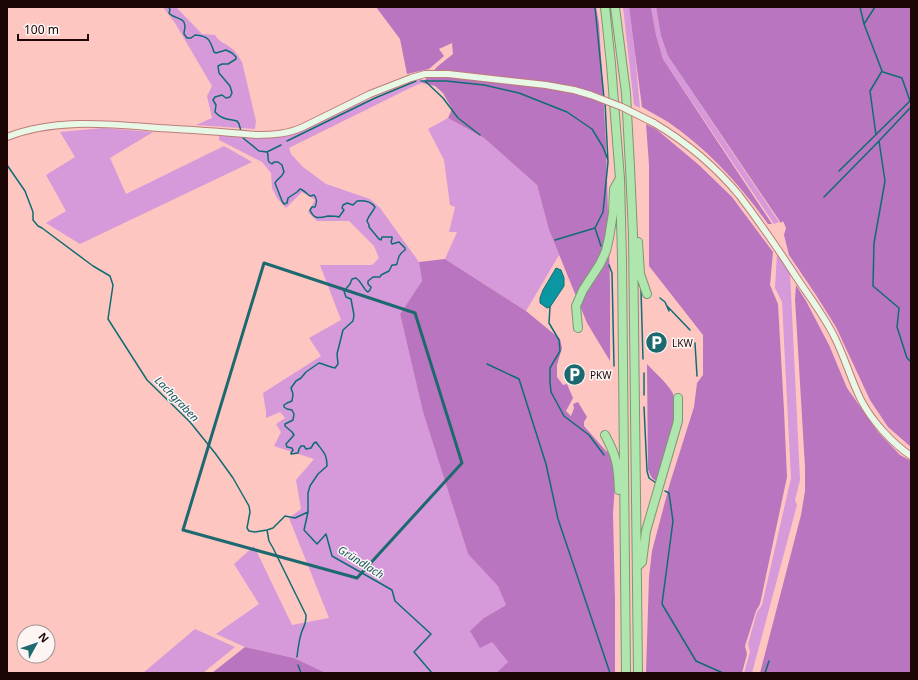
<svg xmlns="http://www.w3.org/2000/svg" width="918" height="680" font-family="'Noto Sans',sans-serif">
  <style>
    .green { fill: #d699da }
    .forest { fill: #b975bf }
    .water { fill: #0b97a2; stroke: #106c73 }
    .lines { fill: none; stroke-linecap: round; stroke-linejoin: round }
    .stream { stroke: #106c73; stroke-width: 1.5 }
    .secondary-casing { stroke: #be7d78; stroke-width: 8 }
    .highway-casing { stroke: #7c9873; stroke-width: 10 }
    .secondary { stroke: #e7f8e7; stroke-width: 6 }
    .highway { stroke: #afe6ae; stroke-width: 8 }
    .secondary-bridge-casing { stroke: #be7d78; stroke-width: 8; stroke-linecap: butt }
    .secondary-bridge { stroke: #e7f8e7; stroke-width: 6 }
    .marked { fill: none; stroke: #1d6970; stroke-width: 3; stroke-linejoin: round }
    .labels { text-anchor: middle; stroke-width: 3; stroke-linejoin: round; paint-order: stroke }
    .poi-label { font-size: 10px; fill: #1c0605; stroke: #fcf5f4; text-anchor: start }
    .water-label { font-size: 11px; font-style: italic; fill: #15575d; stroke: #fcf5f4 }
  </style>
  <rect width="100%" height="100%" fill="#fec6c1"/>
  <path class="green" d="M 163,7 L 176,7 L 202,34 L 215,35 C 221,44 224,42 231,48 C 236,51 239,57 242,62 L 256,121 L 255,129 L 196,125 L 212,118 L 207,96 L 212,86 L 175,23 Z
    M 623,7 L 629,7 L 635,53 L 640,108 L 634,105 Z
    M 651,7 L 656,7 L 661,36 L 668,56 L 779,222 L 774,224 L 663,59 L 656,35 Z
    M 422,78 L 422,83 L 414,86 L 289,148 L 291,154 L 303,167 L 326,184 L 370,199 L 380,208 L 419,262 L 422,281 L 400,314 L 423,412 L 468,554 L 499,586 L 506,605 L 484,618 L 492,642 L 508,662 L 496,673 L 326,673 L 294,658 L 245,647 L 216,634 L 259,604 L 234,564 L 254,546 L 292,625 L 329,618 L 289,518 L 301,509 L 296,480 L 314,459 L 274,446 L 281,432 L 276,424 L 285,418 L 280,412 L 266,418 L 266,412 L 263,393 L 321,356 L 309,338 L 341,320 L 320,265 L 372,265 L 379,258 L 374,246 L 349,221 L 317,221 L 308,212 L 315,200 L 302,192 L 286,208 L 277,198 L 272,188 L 271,173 L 262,162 L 219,140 L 219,135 L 279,137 L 301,131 L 358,104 Z
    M 448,118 L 484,138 L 537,185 L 549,230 L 559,255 L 526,311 L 445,259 L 457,232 L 449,232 L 455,207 L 450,205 L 444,160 L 428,129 Z
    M 103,128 L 153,132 L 110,158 L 126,194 L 224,146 L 252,162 L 80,244 L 46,223 L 66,211 L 46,175 L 75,157 L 60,132 Z
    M 777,254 L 790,272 L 800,480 L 795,500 L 797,505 L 752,673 L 744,673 L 750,652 L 748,644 L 757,612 L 762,605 L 791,478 L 782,302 L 775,288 Z
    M 195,629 L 235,647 L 203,673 L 143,673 Z"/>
  <path class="forest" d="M 376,7 L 596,7 L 599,24 L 606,143 L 610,285 L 610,361 L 587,323 L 549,230 L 537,185 L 484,138 L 448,118 L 452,109 L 443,93 L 435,86 L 422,83 L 438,66 L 453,54 L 452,43 L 439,49 L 444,56 L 429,69 L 407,74 L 400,39 Z
    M 629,7 L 651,7 L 656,35 L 663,59 L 772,224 L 768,224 C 740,185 709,150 668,122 C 660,117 650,112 642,107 Z
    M 656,7 L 911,7 L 911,447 L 888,427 L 870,400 L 836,327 L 816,295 L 789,255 L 784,235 L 786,228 L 783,221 L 781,223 L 668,56 L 661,36 Z
    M 646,124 L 656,129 L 699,165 L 732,197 L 773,252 L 770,285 L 778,304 L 784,410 L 787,477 L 760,604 L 756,611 L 745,646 L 747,654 L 742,673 L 646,673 L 649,577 L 652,551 L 670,483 L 694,407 L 697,383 L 703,375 L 703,335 L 649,266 L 649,165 Z
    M 445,259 L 526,311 L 560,339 L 562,348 L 557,365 L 557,377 L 563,385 L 567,384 L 573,398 L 566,411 L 571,416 L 574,408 L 573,404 L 578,402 L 587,417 L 584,422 L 584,426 L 606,451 L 610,453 L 616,471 L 613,513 L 615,600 L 615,673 L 496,673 L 508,662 L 492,642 L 480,648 L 470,631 L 484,618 L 506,605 L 498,586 L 468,554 L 423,412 L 400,314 L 422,281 L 419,262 Z
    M 796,285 L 806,301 L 829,345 L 847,388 L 878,432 L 900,455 L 911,461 L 911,673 L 760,673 L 801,515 L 805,491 L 805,467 L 795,299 Z
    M 647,364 C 655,373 670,385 674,396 C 676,403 676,411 675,418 L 657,481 C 652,480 650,474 648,470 Z
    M 245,647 L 294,658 L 326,673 L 212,673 Z"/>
  <path class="water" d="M 556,268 L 561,270 L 564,278 L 564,286 L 550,307 L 547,308 L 540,303 L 540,298 L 543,290 Z"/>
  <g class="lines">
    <path class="stream" d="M 169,7 L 170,10 L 169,13 C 174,19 185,17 185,26 C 185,29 184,31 184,34 L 187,38 L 191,38 L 195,35 C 209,36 210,40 214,52 L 216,53 L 226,50 L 232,53 L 236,57 L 236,59 L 228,64 L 222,64 L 218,66 L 219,73 L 230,86 L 232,93 L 230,97 L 226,98 L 222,95 L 215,97 L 213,100 L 216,105 L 215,112 C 221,119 228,119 237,121 L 239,124 L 241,131
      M 595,7 L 604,98
      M 860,7 L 864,24
      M 875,7 L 864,24 L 882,71 L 870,91 L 876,135
      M 883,72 L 902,78 L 910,101
      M 421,81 L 446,81 L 484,85 L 519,93 L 567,112 L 592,129 L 603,147 L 608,160
      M 425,81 L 443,98 L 458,118 L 480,135
      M 242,136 L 243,138 L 259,151 L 267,152 C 269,155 267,158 269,162 L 272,164 L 274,162 L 278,162 L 282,165 L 284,172 C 281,179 277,178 275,183 L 282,201 L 284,204 L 287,203 L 288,198 L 297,192 L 300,189 C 304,190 307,194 310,196 L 314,195 C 317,198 317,203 315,207 L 312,207 L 310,210 C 314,220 320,218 328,216 C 332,216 336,216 339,217 L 344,210 L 342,208 L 343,205 L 347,203 L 353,205 L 357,201 C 364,200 371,201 375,207 C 373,212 368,216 367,221 L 369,225 L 369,227 L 379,239 L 381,240 L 382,237 L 392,237 L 392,239 L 391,242 L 392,244 L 399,242 L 405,248 L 405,250 C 399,254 398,258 397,264 L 395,265 L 392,265 L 389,271 L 381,275 L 380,277 L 373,277 L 368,281 L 368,284 L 371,287 L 370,290 L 368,292 C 363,289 362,282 356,278 L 352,279 L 350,284 L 344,291 L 346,297 L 351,299 L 354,315 L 353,321 L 343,330 L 337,354 L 338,364 L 335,368 C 329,367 324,364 319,363 L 306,372 L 301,378 L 296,381 L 291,388 L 293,394 L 292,401 L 287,403 L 284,405 L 284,407 L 287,409 L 292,410 L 294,414 L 293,420 L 285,424 L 285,426 L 292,432 L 294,435 L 286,444 L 287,447 L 292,448 L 293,450 L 291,453 L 291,454 L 298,453 L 299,449 L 301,446 L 304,446 L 306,449 L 311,448 L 314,443 L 316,442 C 323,452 327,453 327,466 L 318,474 L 310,486 L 308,493 L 308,512 L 304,530 L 317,544 L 326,534 L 332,556 L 392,590 L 395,601 L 431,634 L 414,652 L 432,673
      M 287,141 L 375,98 L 416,81
      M 879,141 L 885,181 L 874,243 L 873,286 L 899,308 L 897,327 L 907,358 L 911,362
      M 267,152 L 281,145
      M 7,165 L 25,191 L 33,212 L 33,220 L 38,226 L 42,228 L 93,266 L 110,276 L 113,285 L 108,319 L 147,380 L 190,422 L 215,453 L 233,478 L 249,506 L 250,512 L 247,528 L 249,531 L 255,532 L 267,530 L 269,541 L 273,548 L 306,615 C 306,622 305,624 302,631 C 299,639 298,648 297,657
      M 839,171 L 911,100
      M 824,197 L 879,141 L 911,107
      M 555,240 L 595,228
      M 601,246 L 595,228 L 603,212 L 608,162 L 605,102
      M 609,265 L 612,273 L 614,366
      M 641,290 L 643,359
      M 660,298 L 665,302 L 669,311
      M 667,306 L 690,330
      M 550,307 L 549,323 L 559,340 L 560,351 L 550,368 L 550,382 L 551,392 L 564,416 L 589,435 L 604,455
      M 695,343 L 697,376
      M 487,364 L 519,379 L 546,464 L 558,519 L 610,673
      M 644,373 L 644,395
      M 644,407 L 647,471 L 649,478 L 656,483
      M 665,491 L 669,493 L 673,521 L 662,604 L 696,661 L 723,673
      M 267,530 L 273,528 L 285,516 L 295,518 L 308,512
      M 298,665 L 301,673
      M 765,673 L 769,661"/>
    <defs>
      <path id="secondary" d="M 654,123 C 686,142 715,166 739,195 C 758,220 776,246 793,272 C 807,294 824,315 835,338 C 845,358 851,380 861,400 C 872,421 891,442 911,456
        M 7,137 C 55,118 109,124 159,128 C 191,130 224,132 256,135 C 273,135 288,134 303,127 L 370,94 L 411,78 L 425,74 L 448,74 L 546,85 L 574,90 L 591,95"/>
      <path id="highway" d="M 605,7 L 611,64 L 620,179 L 622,259 L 626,673
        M 615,7 L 626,93 L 630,167 L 633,235 L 638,673
        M 638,242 L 640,274 L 647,294
        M 578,328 L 576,306 L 583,290 L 600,264 L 606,251 L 609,238 L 613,213 L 614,189 L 619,180
        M 605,435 C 617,457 618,466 619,490
        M 639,565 L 642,562 L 646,531 L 678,421 L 678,398"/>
    </defs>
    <use href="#secondary" class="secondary-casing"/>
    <use href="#highway" class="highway-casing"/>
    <use href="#secondary" class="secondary"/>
    <use href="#highway" class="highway"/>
    <defs>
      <path id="secondary-bridge" d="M 591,95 L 622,107 L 654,123"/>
    </defs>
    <use href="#secondary-bridge" class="secondary-bridge-casing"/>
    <use href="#secondary-bridge" class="secondary-bridge"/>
  </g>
  <path class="marked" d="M 264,263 L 415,313 L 462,463 L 357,578 L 183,530 Z"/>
  <defs>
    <symbol id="parking-disc" viewBox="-11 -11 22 22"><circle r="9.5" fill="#1d6970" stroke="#fcf5f4"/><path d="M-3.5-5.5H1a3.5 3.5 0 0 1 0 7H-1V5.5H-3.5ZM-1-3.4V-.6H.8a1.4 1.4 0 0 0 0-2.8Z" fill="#fff"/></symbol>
  </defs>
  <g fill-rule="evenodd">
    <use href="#parking-disc" x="644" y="330" width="25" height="25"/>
    <use href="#parking-disc" x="562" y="362" width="25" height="25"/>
  </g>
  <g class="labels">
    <g class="poi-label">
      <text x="672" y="347">LKW</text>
      <text x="590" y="379">PKW</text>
    </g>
    <g class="water-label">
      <text transform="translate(177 399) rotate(46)" y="4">Lachgraben</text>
      <text transform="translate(361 562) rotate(32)" y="4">Gründlach</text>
    </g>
  </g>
  <rect width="918" height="680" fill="none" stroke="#1c0605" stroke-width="16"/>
  <g transform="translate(36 644) rotate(50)"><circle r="19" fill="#fcf5f4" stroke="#a29594"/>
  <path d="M0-3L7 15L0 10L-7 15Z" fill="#1d6970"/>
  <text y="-6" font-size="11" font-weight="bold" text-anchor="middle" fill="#1c0605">N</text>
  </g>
  <path d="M18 34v6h70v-6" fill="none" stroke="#1c0605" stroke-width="2"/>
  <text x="24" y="34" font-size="12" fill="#1c0605" stroke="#fcf5f4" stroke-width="3" paint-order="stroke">100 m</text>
</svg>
